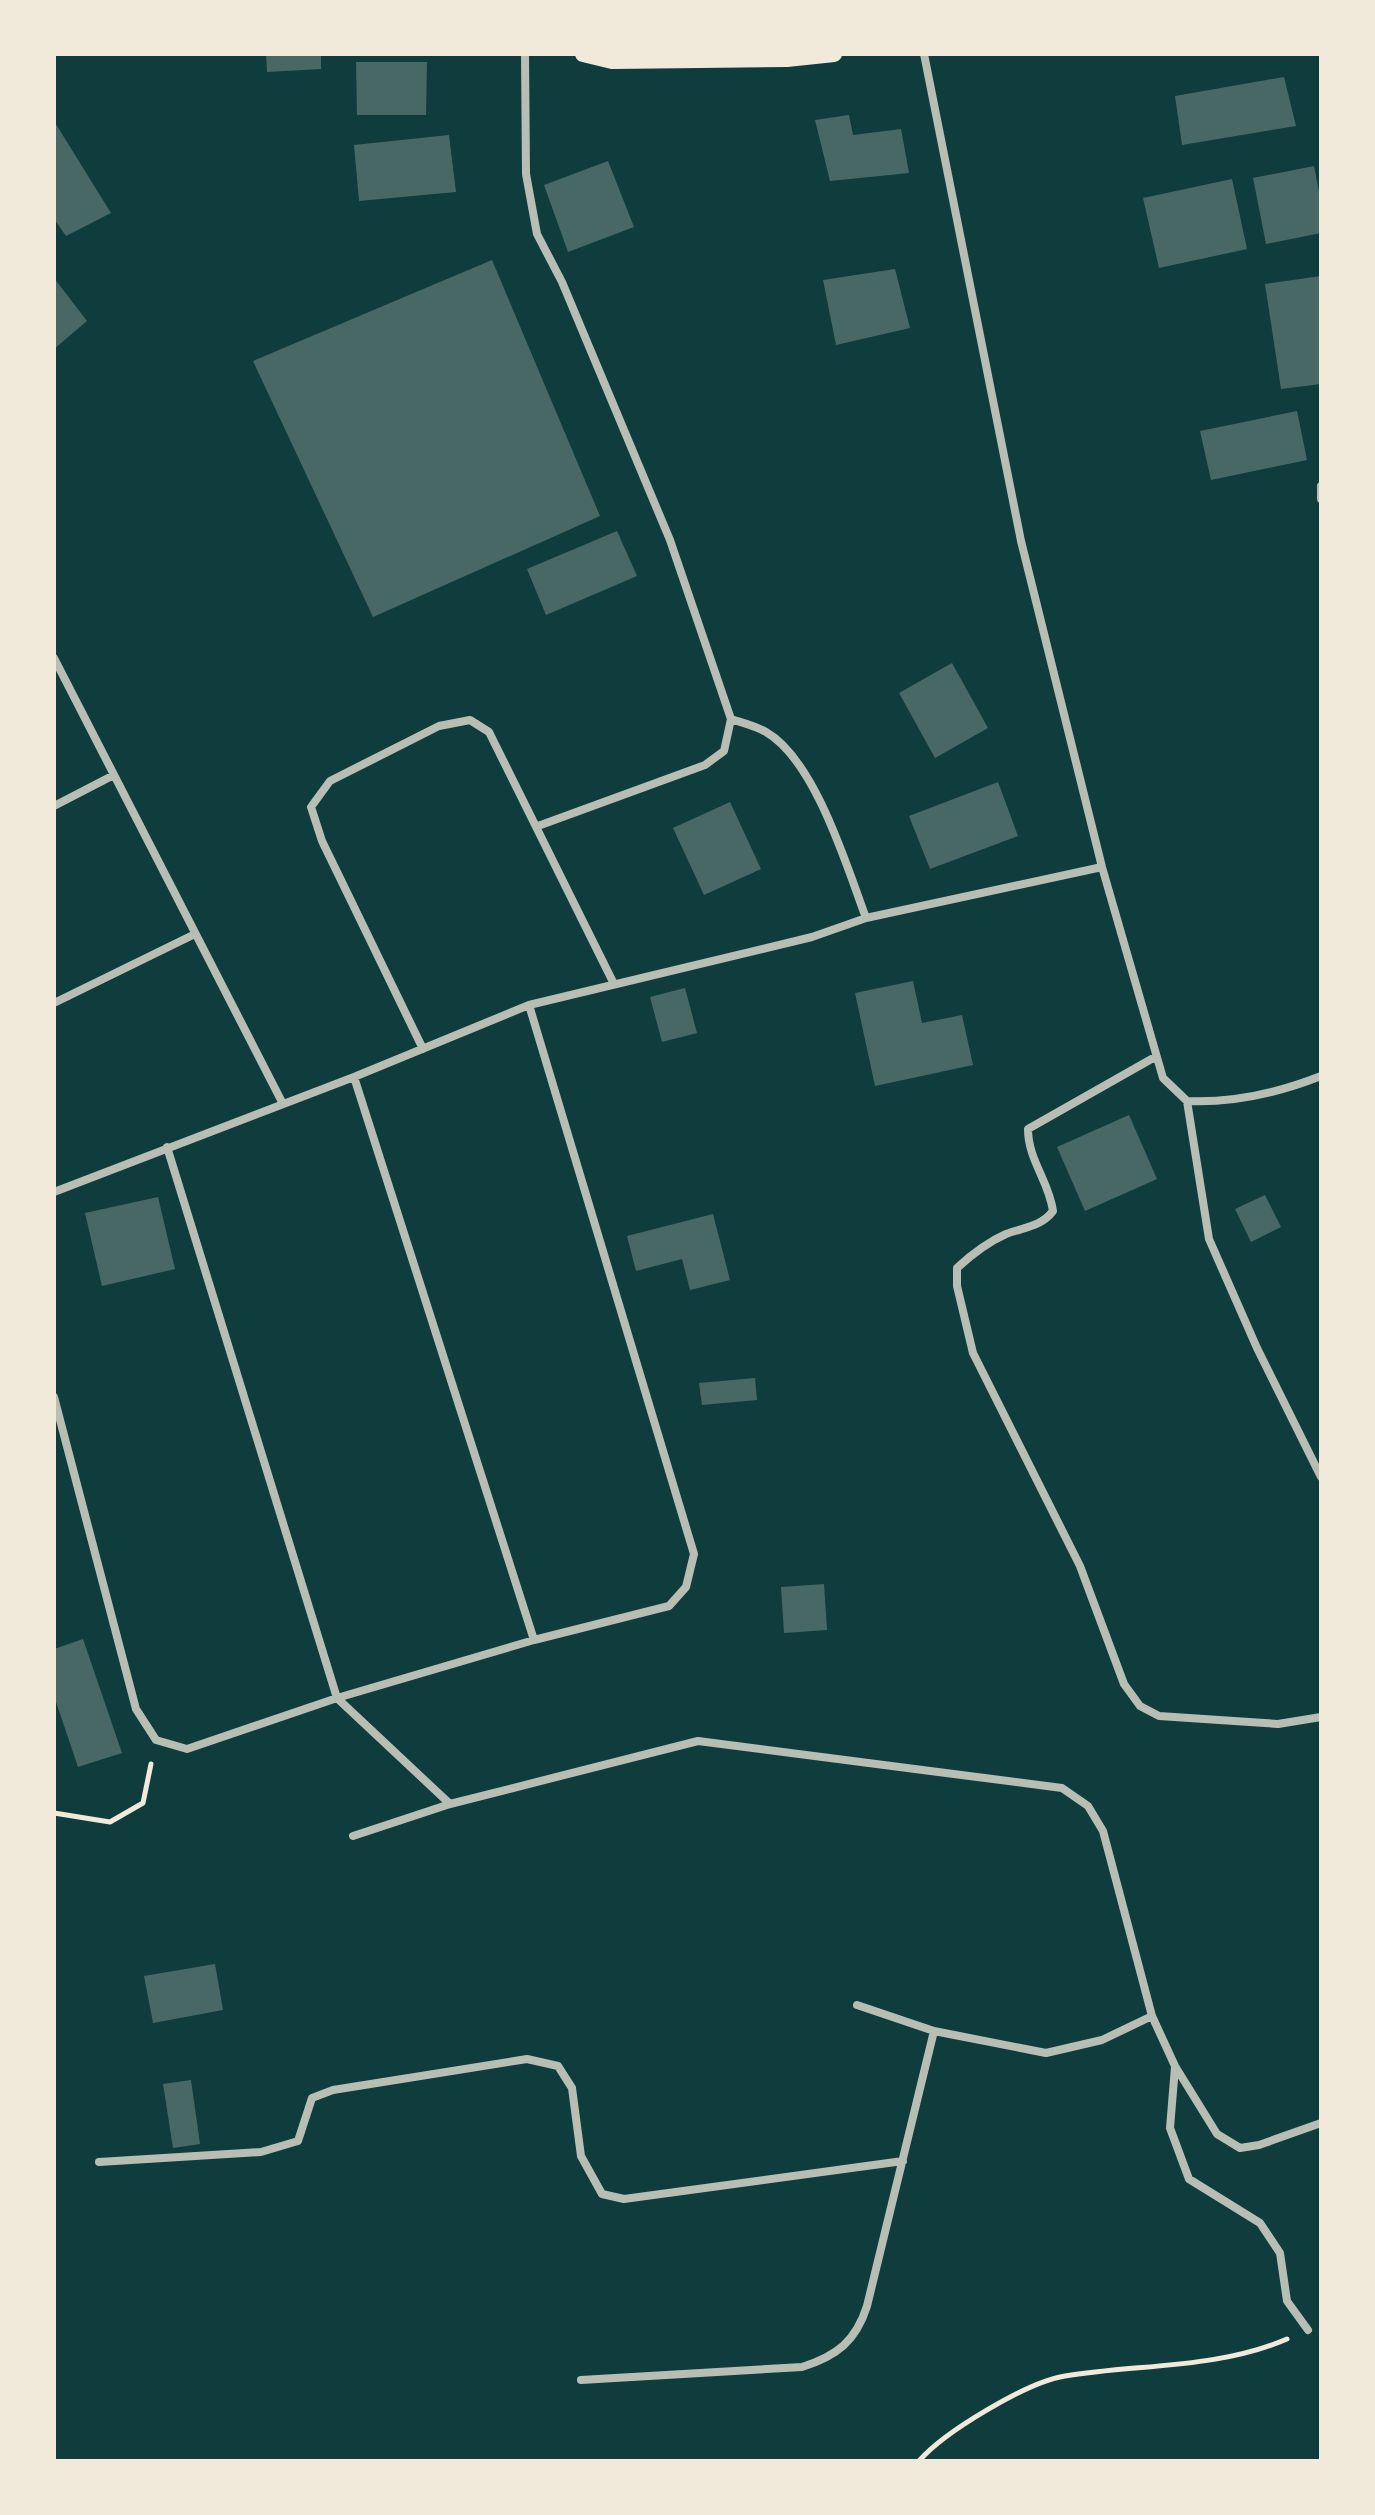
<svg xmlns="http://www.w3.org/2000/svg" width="1375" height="2515" font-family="Figtree,sans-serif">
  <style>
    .building { fill: #486865 }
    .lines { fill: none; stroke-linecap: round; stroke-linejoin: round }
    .path { stroke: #f1e9da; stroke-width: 5 }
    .minor { stroke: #b8beb3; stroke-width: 8 }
    .secondary { stroke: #f1e9da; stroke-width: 16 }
  </style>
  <rect width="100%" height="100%" fill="#0f3d3e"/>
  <path class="building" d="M 266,54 L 321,54 L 321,69 L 267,72 Z
    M 356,62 L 427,62 L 426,115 L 357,115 Z
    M 1284,77 L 1296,126 L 1182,145 L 1175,96 Z
    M 849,115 L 853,135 L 901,129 L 909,173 L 830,181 L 815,120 Z
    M 54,121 L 111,213 L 66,236 L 54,219 Z
    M 449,135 L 456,192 L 359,201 L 354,145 Z
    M 608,161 L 634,227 L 568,252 L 544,185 Z
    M 1314,166 L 1321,202 L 1321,233 L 1266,244 L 1253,178 Z
    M 1232,179 L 1247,249 L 1159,268 L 1143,198 Z
    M 492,260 L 600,516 L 373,617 L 253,361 Z
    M 895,269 L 910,328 L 836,345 L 823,280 Z
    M 1321,276 L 1321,384 L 1281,389 L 1265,284 Z
    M 54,278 L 87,321 L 54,349 Z
    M 1297,411 L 1307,460 L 1211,480 L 1200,431 Z
    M 617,531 L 637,576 L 546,615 L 527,569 Z
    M 952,663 L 988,728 L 935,758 L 899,693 Z
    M 998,782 L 1018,836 L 930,869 L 909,816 Z
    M 730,802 L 761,869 L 704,895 L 673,828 Z
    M 913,981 L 922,1023 L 962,1015 L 973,1065 L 875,1086 L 855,993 Z
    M 685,988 L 697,1033 L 662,1042 L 650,997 Z
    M 1129,1115 L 1157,1179 L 1085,1211 L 1057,1147 Z
    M 1265,1195 L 1281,1227 L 1251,1242 L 1235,1209 Z
    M 158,1197 L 175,1269 L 102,1286 L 85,1213 Z
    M 713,1214 L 730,1280 L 690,1290 L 682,1259 L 636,1271 L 627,1236 Z
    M 755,1378 L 757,1400 L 702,1405 L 699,1383 Z
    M 824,1584 L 827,1630 L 784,1633 L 781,1587 Z
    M 83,1639 L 122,1753 L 78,1767 L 54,1696 L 54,1649 Z
    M 215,1964 L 223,2010 L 153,2023 L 144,1976 Z
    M 191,2080 L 200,2144 L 173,2148 L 163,2084 Z"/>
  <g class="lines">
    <path class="path" d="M 54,1813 L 110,1822 L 143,1803 L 151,1764
      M 919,2461 C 944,2432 1027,2382 1065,2376 C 1138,2364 1217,2369 1287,2339"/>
    <path class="minor" d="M 525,54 L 526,174 L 537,234 L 562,282 L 670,540 L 731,719 L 724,751 L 705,765 L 538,826
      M 924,54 L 1021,541 L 1102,867 L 1163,1078 L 1187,1101 C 1234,1103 1278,1093 1321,1076
      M 1321,486 L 1321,499
      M 54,658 L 282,1102
      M 731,719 C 743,723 756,726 766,732 C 815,760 847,867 866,918
      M 54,806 L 112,776
      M 54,1003 L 195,934
      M 423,1049 L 322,841 L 311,807 L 330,781 L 439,726 L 470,720 L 489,732 L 614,984
      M 1155,1057 L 1028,1129 C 1028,1160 1049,1181 1053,1211 C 1041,1227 1024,1227 1006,1234 C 988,1242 971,1255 957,1268 L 957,1286 L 973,1353 L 1080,1566 L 1124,1684 L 1140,1706 L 1159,1716 L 1278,1724 L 1321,1717
      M 354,1077 L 534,1640
      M 1187,1101 L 1209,1239 L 1257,1348 L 1321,1477
      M 167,1147 L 337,1698 L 450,1804
      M 54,1192 L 354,1077 L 529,1005 L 812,937 L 866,918 L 1102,867
      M 54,1397 L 136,1709 L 156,1740 L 187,1749 L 337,1698 L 534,1640 L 669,1606 L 686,1587 L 694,1554 L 529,1005
      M 353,1836 L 450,1804 L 698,1741 L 1062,1788 L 1088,1806 L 1103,1831 L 1152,2016 L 1175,2066 L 1217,2134 L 1240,2148 L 1259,2145 L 1321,2123
      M 857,2005 L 934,2031 L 1046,2053 L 1102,2040 L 1152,2016
      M 1175,2067 L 1170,2128 L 1189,2179 L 1260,2223 L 1280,2253 L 1287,2301 L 1308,2330
      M 99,2162 L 261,2152 L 298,2141 L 312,2098 L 333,2090 L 527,2059 L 558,2066 L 572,2088 L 581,2156 L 602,2194 L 624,2199 L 903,2161
      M 581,2380 L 802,2367 C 837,2356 856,2341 867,2306 L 934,2031"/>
    <path class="secondary" d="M 583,54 L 612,61 L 787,59 L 834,54"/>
  </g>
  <rect width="1375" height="2515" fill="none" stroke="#f1e9da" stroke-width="112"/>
</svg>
